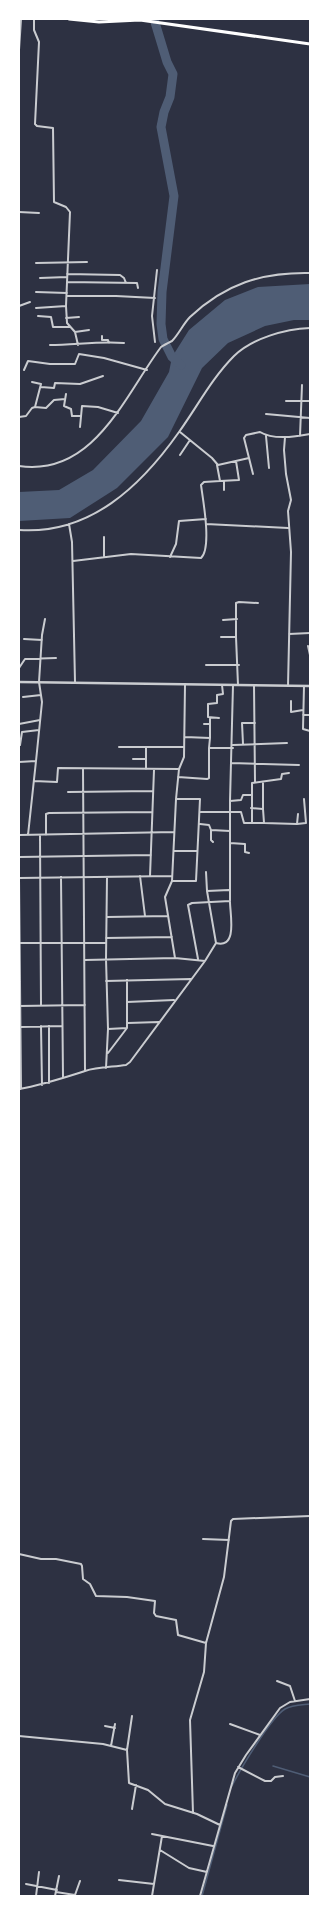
<svg xmlns="http://www.w3.org/2000/svg" width="329" height="1915" font-family="'Fira Sans',sans-serif">
  <style>
    .water { fill: #4f5d75 }
    .lines { fill: none; stroke-linecap: round; stroke-linejoin: round }
    .stream { stroke: #4f5d75; stroke-width: 1.5 }
    .river { stroke: #4f5d75; stroke-width: 9 }
    .minor { stroke: #caccd0; stroke-width: 2 }
    .tertiary { stroke: #caccd0; stroke-width: 2.5 }
    .secondary { stroke: #fff; stroke-width: 3 }
  </style>
  <rect width="100%" height="100%" fill="#2d3142"/>
  <path class="water" d="M 310,284 L 310,320 L 294,320 L 265,326 L 228,343 L 202,368 L 168,437 L 117,488 L 70,518 L 19,521 L 19,492 L 59,490 L 93,470 L 141,421 L 169,372 L 172,357 L 189,330 L 225,300 L 258,287 Z"/>
  <g class="lines">
    <path class="stream" d="M 273,1766 L 310,1777
      M 232,1786 C 240,1770 271,1717 285,1709 C 292,1705 302,1705 310,1704
      M 202,1896 L 227,1805"/>
    <path class="river" d="M 154,19 L 167,62 L 173,74 L 170,97 L 164,112 L 161,127 L 174,196 L 162,292 L 161,324 L 163,339 L 172,357 L 181,365"/>
    <path class="minor" d="M 34,19 L 34,30 L 39,42 L 35,124 L 37,126 L 53,128 L 54,202 L 66,207 L 70,212 L 66,306 L 67,323 L 75,332 L 89,330
      M 19,50 L 21,19
      M 19,212 L 39,213
      M 36,263 L 87,262
      M 67,274 L 120,275 L 124,278 L 126,283
      M 40,278 L 67,277
      M 67,282 L 137,283 L 138,288
      M 36,292 L 67,293
      M 67,296 L 116,296 L 155,298
      M 19,306 L 30,302
      M 36,308 L 66,306
      M 38,316 L 51,317 L 53,327 L 70,327
      M 66,318 L 79,317
      M 75,332 L 78,345
      M 102,336 L 102,340 L 108,340 L 109,343
      M 155,342 L 152,316 L 157,270
      M 50,345 C 74,345 99,341 124,343
      M 24,370 L 28,361 L 50,364 L 75,364 L 79,354 L 104,358 L 147,370
      M 32,382 L 41,384 L 35,407 L 46,408 L 54,400 L 65,399
      M 41,387 L 54,388 L 55,383 L 80,384 L 103,376
      M 66,394 L 64,406 L 71,409 L 72,416 L 81,416
      M 286,401 L 310,401
      M 266,414 L 310,418
      M 19,417 L 26,416 L 32,408 L 35,407
      M 80,427 L 82,406 L 98,407 L 118,413
      M 180,432 L 212,458 L 218,465 L 249,458 L 244,438 L 246,435 L 260,432 C 273,440 295,437 310,434
      M 266,436 L 269,468
      M 300,436 L 302,385
      M 285,437 L 284,450 L 286,474 L 291,500 L 288,511 L 291,552 L 288,686
      M 180,455 L 190,440
      M 249,458 L 253,474
      M 217,465 L 220,481 L 239,480 L 236,461
      M 19,466 C 94,477 125,395 161,347 C 164,345 168,343 172,341 C 179,334 183,324 190,317 C 225,284 262,272 310,273
      M 224,481 L 224,490
      M 69,524 L 72,542 L 75,682
      M 206,524 L 288,528
      M 19,530 C 90,535 141,486 179,432 C 197,407 212,378 234,356 C 253,338 285,329 310,328
      M 104,537 L 104,556
      M 170,557 L 176,544 L 179,521 L 206,519
      M 73,561 L 131,554 L 201,558 C 212,548 203,500 201,485 L 204,482 L 220,481
      M 223,620 L 237,619
      M 289,634 L 310,633
      M 221,637 L 236,637 L 238,685
      M 236,637 L 236,603 L 239,602 L 258,603
      M 24,639 L 42,640
      M 308,646 L 310,655
      M 206,665 L 239,665
      M 19,668 L 25,659 L 56,658
      M 254,685 L 255,782
      M 304,686 L 303,729 L 310,731
      M 23,697 L 41,695
      M 291,701 L 291,712 L 303,710
      M 303,715 L 310,715
      M 219,718 L 208,717 L 208,704 L 217,703 L 217,695 L 223,694 L 222,685
      M 19,724 L 40,720
      M 204,724 L 210,724
      M 185,737 L 210,738 L 209,748 L 233,748
      M 210,738 L 210,718
      M 243,744 L 242,723 L 255,723
      M 20,745 L 22,732 L 39,730
      M 233,745 L 287,743
      M 119,747 L 184,747
      M 146,748 L 146,769
      M 133,759 L 146,759
      M 19,762 L 36,761 L 42,702 L 39,682 L 42,635 L 45,619
      M 231,763 L 299,765
      M 83,769 L 85,1071
      M 178,777 L 207,779 L 209,778 L 209,748
      M 34,781 L 57,782 L 58,768 L 179,769
      M 68,792 L 153,791
      M 230,801 L 233,685
      M 251,808 L 263,809 L 264,823 L 297,824 L 298,814
      M 263,809 L 263,783
      M 201,812 L 230,812 L 230,801 L 241,800 L 243,795 L 251,795
      M 252,823 L 252,783 L 281,779 L 282,774 L 289,773
      M 200,824 L 209,825 L 211,830 L 230,831
      M 297,824 L 306,823 L 304,799
      M 211,830 L 211,840 L 213,842
      M 19,835 L 174,832
      M 28,835 L 36,761
      M 46,835 L 46,814 L 49,813 L 152,812
      M 40,836 L 41,1005
      M 230,843 L 245,844 L 245,852 L 249,853
      M 174,851 L 197,851
      M 19,857 L 151,855
      M 140,876 L 145,916
      M 150,876 L 154,770
      M 61,877 L 63,1077
      M 19,878 L 21,1089
      M 19,878 L 172,876
      M 172,881 L 196,881 L 200,799 L 176,799
      M 207,891 L 229,890
      M 107,917 L 168,916
      M 106,938 L 172,937
      M 20,943 L 106,943
      M 216,943 C 238,949 230,914 230,902
      M 175,958 L 165,897 L 172,881 L 176,799 L 179,769 L 184,757 L 185,685
      M 198,959 L 188,905 L 192,903 L 230,901 L 230,812 L 241,812 L 244,823 L 264,823
      M 85,960 L 175,958 L 205,961
      M 106,981 L 191,979
      M 127,1002 L 174,1000
      M 19,1006 L 85,1005
      M 128,1023 L 159,1022
      M 41,1026 L 42,1085
      M 49,1026 L 49,1083
      M 20,1027 L 62,1026
      M 108,1029 L 127,1028
      M 108,1053 L 127,1028 L 127,980
      M 106,1068 L 108,1029 L 106,959 L 107,877
      M 19,1089 C 42,1085 63,1078 85,1071 C 97,1067 113,1067 126,1065 L 130,1062 L 205,961 L 216,943 L 207,891 L 206,872
      M 203,1539 L 229,1540
      M 19,1554 L 41,1559 L 56,1559 L 81,1564 L 82,1566 L 83,1579 L 90,1584 L 96,1596 L 127,1597 L 155,1601 L 154,1613 L 156,1616 L 176,1620 L 178,1635 L 206,1643
      M 277,1681 L 290,1686 L 295,1701
      M 230,1724 L 260,1735
      M 105,1726 L 115,1728
      M 19,1736 L 103,1744 L 127,1750 L 132,1716
      M 111,1746 L 115,1724
      M 127,1750 L 129,1783 L 148,1790 L 165,1804 L 197,1814 L 220,1825
      M 238,1767 L 265,1781 L 271,1781 L 275,1777 L 283,1776
      M 132,1809 L 136,1785
      M 193,1813 L 190,1720 L 204,1672 L 206,1643 L 224,1577 L 231,1521 L 233,1519 L 310,1516
      M 152,1834 L 213,1846
      M 160,1850 L 189,1868 L 207,1872
      M 119,1880 L 154,1884
      M 26,1884 L 57,1890
      M 56,1892 L 75,1895 L 80,1881
      M 36,1896 L 39,1872
      M 55,1896 L 59,1876
      M 152,1896 L 162,1836
      M 200,1896 L 235,1773 L 246,1755 L 280,1708 L 290,1702 L 310,1699"/>
    <path class="tertiary" d="M 19,682 L 310,686"/>
    <path class="secondary" d="M 69,19 L 99,22 L 140,20 L 310,44"/>
  </g>
  <rect width="329" height="1915" fill="none" stroke="#ffffff" stroke-width="40"/>
</svg>
